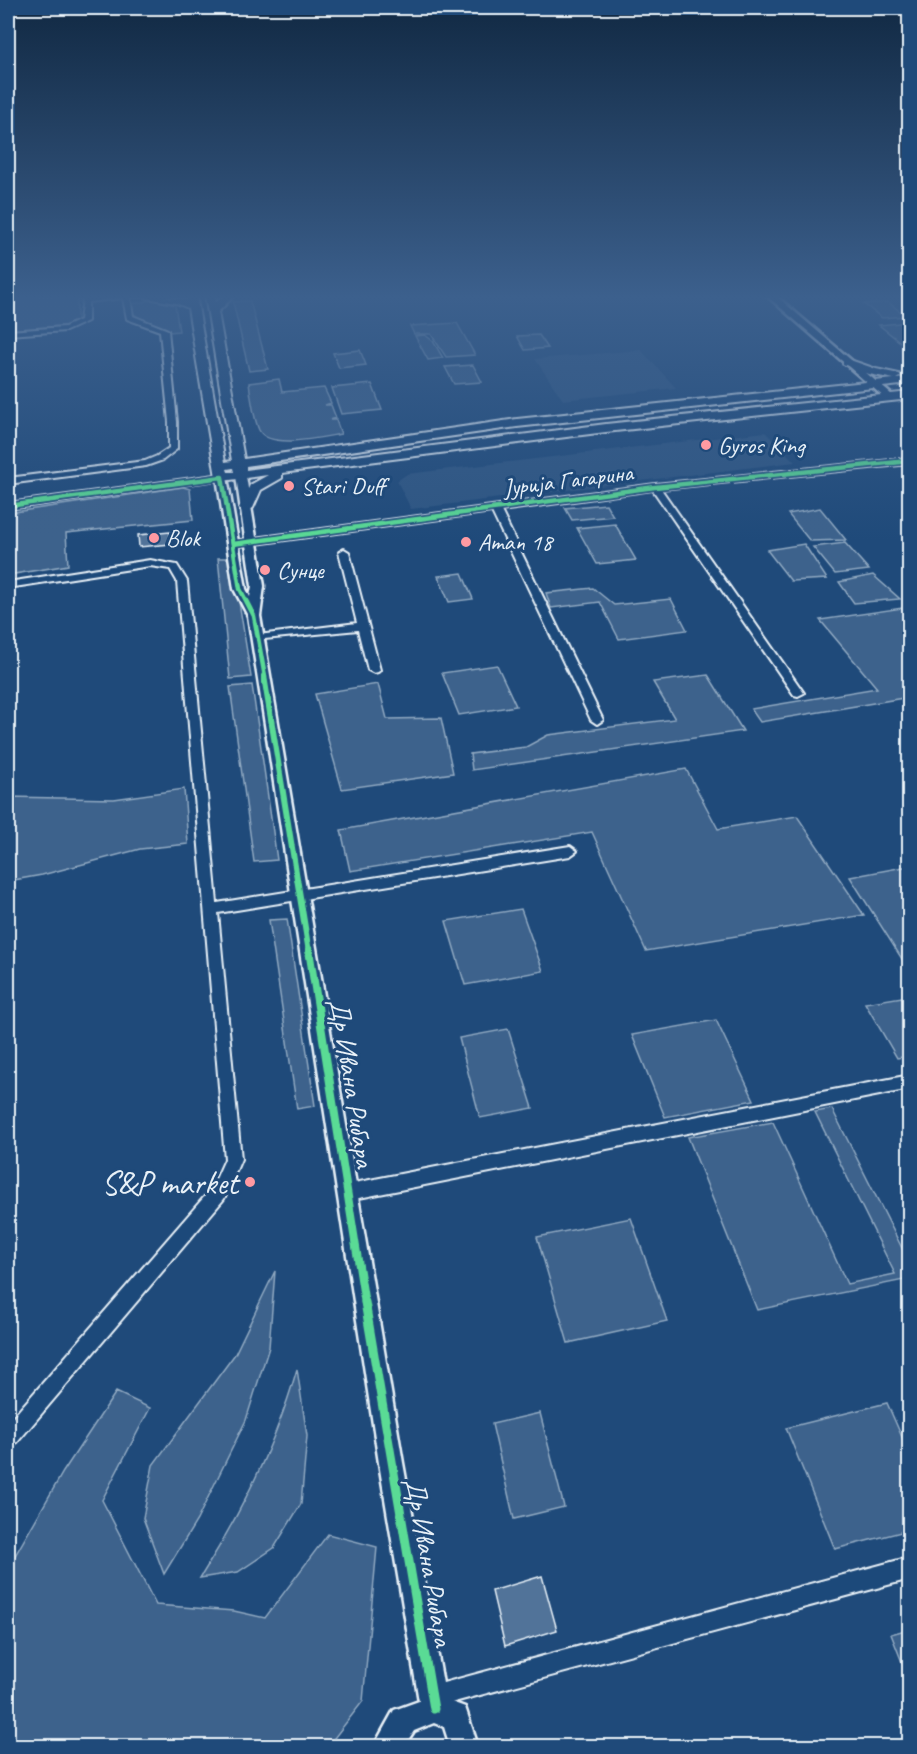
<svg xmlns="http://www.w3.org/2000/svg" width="917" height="1754" font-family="Caveat,sans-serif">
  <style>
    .built { fill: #2e5683 }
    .green { fill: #3c628c; stroke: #92aac2; stroke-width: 1.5 }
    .building { fill: #517399; stroke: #e8f1f8; stroke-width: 1.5 }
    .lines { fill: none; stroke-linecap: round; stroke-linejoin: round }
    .minor-casing { stroke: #e8f1f8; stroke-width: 4 }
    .tertiary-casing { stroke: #e8f1f8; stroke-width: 5 }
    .secondary-casing { stroke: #e8f1f8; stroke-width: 4 }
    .minor { fill: #1f4a7a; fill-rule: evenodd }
    .tertiary { fill: #1f4a7a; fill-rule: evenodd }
    .secondary { fill: #1f4a7a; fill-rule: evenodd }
    .cycleway-far4-casing { stroke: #1f4a7a; stroke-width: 6 }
    .cycleway-far3-casing { stroke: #1f4a7a; stroke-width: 8 }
    .cycleway-far2-casing { stroke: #1f4a7a; stroke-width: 10 }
    .cycleway-far1-casing { stroke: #1f4a7a; stroke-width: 11 }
    .cycleway-casing { stroke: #1f4a7a; stroke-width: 13 }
    .cycleway-far4 { stroke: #5adb95; stroke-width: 4 }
    .cycleway-far3 { stroke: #5adb95; stroke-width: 4.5 }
    .cycleway-far2 { stroke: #5adb95; stroke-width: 6 }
    .cycleway-far1 { stroke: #5adb95; stroke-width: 8 }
    .cycleway { stroke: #5adb95; stroke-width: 9 }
    .poi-dot { fill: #ff9aa2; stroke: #1f4a7a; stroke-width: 2 }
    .labels { text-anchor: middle; stroke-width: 6; stroke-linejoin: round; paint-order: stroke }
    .far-poi-label { font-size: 24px; fill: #e8f1f8; stroke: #1f4a7a; text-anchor: start }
    .far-street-label { font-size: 24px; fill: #e8f1f8; stroke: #1f4a7a }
    .street-label { font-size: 28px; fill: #e8f1f8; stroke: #1f4a7a }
    .near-poi-label { font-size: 33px; fill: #e8f1f8; stroke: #1f4a7a; text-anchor: end }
  </style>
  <rect width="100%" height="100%" fill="#1f4a7a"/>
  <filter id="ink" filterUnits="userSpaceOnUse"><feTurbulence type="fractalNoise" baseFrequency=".0167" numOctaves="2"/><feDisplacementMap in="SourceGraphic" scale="12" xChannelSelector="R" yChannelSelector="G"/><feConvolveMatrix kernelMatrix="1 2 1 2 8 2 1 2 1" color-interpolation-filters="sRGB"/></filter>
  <g filter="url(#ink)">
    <path class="built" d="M 641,350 L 676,388 L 563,400 L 535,359 Z
      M 765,432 L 795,462 L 411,509 L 397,481 L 407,474 Z"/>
    <path class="green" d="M 8,295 L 96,295 L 77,301 L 77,320 L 70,325 L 8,331 Z
      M 153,300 L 175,305 L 179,331 L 169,332 L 167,328 L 138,317 L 132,312 L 132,304 Z
      M 250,301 L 268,369 L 249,371 L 233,302 Z
      M 888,302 L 906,316 L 882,318 L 864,304 Z
      M 909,322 L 909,349 L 879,325 Z
      M 457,323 L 475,355 L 446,357 L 431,334 L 414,334 L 410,326 Z
      M 425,335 L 433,341 L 443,358 L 428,360 L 415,336 Z
      M 539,335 L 548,348 L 525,350 L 517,336 Z
      M 360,350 L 366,365 L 339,368 L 333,353 Z
      M 473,365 L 482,382 L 454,384 L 445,367 Z
      M 279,379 L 282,392 L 324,388 L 331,403 L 325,405 L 331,405 L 336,418 L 330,420 L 336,420 L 341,434 C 323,437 269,450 259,430 C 253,416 251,397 249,383 Z
      M 372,384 L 382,410 L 341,414 L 332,388 Z
      M 183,487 L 190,489 L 193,520 L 66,533 L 68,565 L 8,575 L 8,513 Z
      M 606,504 L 613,516 L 572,520 L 565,508 Z
      M 820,508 L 846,540 L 810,541 L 788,514 Z
      M 615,524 L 636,560 L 597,564 L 577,528 Z
      M 845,543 L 869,570 L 835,574 L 813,547 Z
      M 804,544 L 827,579 L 791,581 L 767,550 Z
      M 218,558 L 232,558 L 251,677 L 230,679 Z
      M 462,573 L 473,599 L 449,602 L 438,576 Z
      M 873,575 L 900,599 L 854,603 L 839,582 Z
      M 593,588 L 614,605 L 671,599 L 687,630 L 619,639 L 600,602 L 551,608 L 546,593 Z
      M 909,607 L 909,697 L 760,722 L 751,709 L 877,688 L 820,620 Z
      M 497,665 L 516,706 L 459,715 L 442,673 Z
      M 708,675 L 743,731 L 472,770 L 470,754 L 526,747 L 548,735 L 675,719 L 653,682 Z
      M 378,684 L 387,719 L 441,718 L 453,773 L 342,789 L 315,694 Z
      M 252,685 L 277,860 L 254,862 L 230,687 Z
      M 686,769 L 718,829 L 797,816 L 864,915 L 646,951 L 592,832 L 350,871 L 341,830 Z
      M 184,789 L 188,844 L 140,849 L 42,875 L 8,881 L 8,797 L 114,799 Z
      M 909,866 L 910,866 L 909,970 L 850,877 Z
      M 521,909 L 543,971 L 465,985 L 446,921 Z
      M 287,919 L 315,1106 L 297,1109 L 269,920 Z
      M 902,997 L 909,1009 L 909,1056 L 897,1058 L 865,1003 Z
      M 716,1020 L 754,1100 L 665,1117 L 632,1035 Z
      M 508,1029 L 533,1108 L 480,1118 L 459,1038 Z
      M 832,1109 L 909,1262 L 909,1279 L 757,1310 L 688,1137 L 773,1122 L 847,1284 L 895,1274 L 815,1112 Z
      M 631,1218 L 667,1321 L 568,1343 L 537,1237 Z
      M 275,1271 L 269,1347 L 246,1420 L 197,1520 L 164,1574 L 143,1518 L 153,1465 L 235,1354 Z
      M 297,1369 L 307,1436 L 301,1504 L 274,1548 L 238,1572 L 200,1578 C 241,1513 276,1443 297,1369 Z
      M 116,1392 L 150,1408 L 102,1500 L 156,1605 L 234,1611 L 265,1618 L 328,1534 L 377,1547 L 363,1701 L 328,1746 L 8,1746 L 8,1568 L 63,1472 Z
      M 887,1403 L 909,1453 L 909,1530 L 835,1549 L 786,1428 Z
      M 540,1413 L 564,1507 L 514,1519 L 492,1424 Z
      M 909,1629 L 910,1629 L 909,1680 L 891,1634 Z"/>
    <path class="building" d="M 170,532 L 171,544 L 139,547 L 138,535 Z
      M 542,1576 L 557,1630 L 505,1646 L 492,1591 Z"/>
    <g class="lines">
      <defs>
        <path id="minor" d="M 114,295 L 177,295 L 174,297 L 130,297 L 133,316 L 168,330 L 177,422 L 177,449 L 163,460 L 146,466 L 8,484 L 8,478 L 145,461 L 157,456 L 169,448 L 169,422 L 160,331 L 127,319 L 123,298 L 88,302 L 88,321 L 66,331 L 8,335 L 8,331 L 65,327 L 80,320 L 83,299 Z
          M 910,458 L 910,464 L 661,489 L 804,693 L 798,696 L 794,695 L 653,490 L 501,511 L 603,720 L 597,724 L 591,720 L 492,512 L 233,547 L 228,544 L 233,541 L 655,484 Z
          M 222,474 L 226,477 L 225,479 L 8,509 L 8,503 Z
          M 344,549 L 349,552 L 380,670 L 378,672 L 374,673 L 368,670 L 358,630 L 254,640 L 253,638 L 258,635 L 357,623 L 339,552 Z
          M 150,560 L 177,565 L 187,581 L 217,903 L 570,846 L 577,851 L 570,856 L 218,913 L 241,1159 L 224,1199 L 15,1445 L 8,1448 L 8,1423 L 212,1188 L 225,1159 L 177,581 L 170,569 L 150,566 L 8,588 L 8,582 Z
          M 910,1075 L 910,1089 L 349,1200 L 343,1198 L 340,1192 L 343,1186 L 349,1184 Z
          M 910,1557 L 910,1579 L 432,1708 L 424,1705 L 421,1697 L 424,1689 L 432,1686 Z"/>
        <path id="tertiary" d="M 766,295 L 775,295 L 892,395 L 892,399 L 886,399 Z
          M 241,473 L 246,476 L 264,586 L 260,616 L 403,1463 L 446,1700 L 465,1707 L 478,1746 L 450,1746 L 444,1727 L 434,1723 L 414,1731 L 404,1746 L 374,1746 L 394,1710 L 419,1701 L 379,1463 L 258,679 L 248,616 L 234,589 L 217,477 L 222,474 L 227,477 L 246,589 L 250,597 L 252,586 L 236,476 Z"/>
        <path id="secondary" d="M 146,295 L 187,300 L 186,295 L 196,295 L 225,462 L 232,461 L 205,295 L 215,295 L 216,302 L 225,295 L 235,295 L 218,312 L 244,459 L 517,419 L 894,379 L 869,374 L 843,364 L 843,360 L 847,359 L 876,369 L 899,374 L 901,376 L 896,379 L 910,378 L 910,384 L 517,427 L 246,466 L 246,470 L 606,424 L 910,392 L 910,399 L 606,432 L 282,473 L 282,478 L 261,490 L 253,508 L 246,512 L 239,508 L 250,485 L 268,475 L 222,481 L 216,477 L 188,308 L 176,303 L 147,298 ZM 233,468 L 234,472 L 228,472 L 227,469 Z"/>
      </defs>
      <use href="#minor" class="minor-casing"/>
      <use href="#tertiary" class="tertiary-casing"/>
      <use href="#secondary" class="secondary-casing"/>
      <use href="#minor" class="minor"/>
      <use href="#tertiary" class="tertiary"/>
      <use href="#secondary" class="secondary"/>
      <defs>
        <path id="cycleway-far4" d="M 893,463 L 910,461"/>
        <path id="cycleway-far3" d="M 8,506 L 222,477 L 240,589 L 254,616 L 265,677
          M 233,544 L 655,487 L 908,461"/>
        <path id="cycleway-far2" d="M 264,676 L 309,952"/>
        <path id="cycleway-far1" d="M 309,950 L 365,1304"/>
        <path id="cycleway" d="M 365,1302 L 434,1709"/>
      </defs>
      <use href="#cycleway-far4" class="cycleway-far4-casing"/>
      <use href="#cycleway-far3" class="cycleway-far3-casing"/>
      <use href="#cycleway-far2" class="cycleway-far2-casing"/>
      <use href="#cycleway-far1" class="cycleway-far1-casing"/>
      <use href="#cycleway" class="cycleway-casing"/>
      <use href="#cycleway-far4" class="cycleway-far4"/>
      <use href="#cycleway-far3" class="cycleway-far3"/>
      <use href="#cycleway-far2" class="cycleway-far2"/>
      <use href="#cycleway-far1" class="cycleway-far1"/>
      <use href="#cycleway" class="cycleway"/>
    </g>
  </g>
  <linearGradient id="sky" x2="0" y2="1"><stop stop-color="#112943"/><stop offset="0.55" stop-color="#3c608d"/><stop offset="1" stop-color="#3c608d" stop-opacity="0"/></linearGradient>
  <rect width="917" height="540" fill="url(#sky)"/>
  <g class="poi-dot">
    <circle cx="706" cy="445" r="6"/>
    <circle cx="289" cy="486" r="6"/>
    <circle cx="154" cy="538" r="6"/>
    <circle cx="466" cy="542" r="6"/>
    <circle cx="265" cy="570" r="6"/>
    <circle cx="250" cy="1182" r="6"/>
  </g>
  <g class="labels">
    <g class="far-poi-label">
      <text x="718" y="453">Gyros King</text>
      <text x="301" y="494">Stari Duff</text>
      <text x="166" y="546">Blok</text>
      <text x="478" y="550">Aman 18</text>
      <text x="277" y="578">Сунце</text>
    </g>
    <g class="far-street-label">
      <text transform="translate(568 480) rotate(-7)" y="8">Јурија Гагарина</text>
    </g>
    <g class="street-label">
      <text transform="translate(353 1083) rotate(81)" y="10">Др Ивана Рибара</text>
      <text transform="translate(430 1562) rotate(80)" y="10">Др Ивана Рибара</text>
    </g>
    <g class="near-poi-label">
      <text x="238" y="1194">S&amp;P market</text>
    </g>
  </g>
  <rect width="917" height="1754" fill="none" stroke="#1f4a7a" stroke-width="30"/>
  <rect x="15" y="15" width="887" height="1724" fill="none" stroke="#e8f1f8" stroke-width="2" filter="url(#ink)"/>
</svg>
